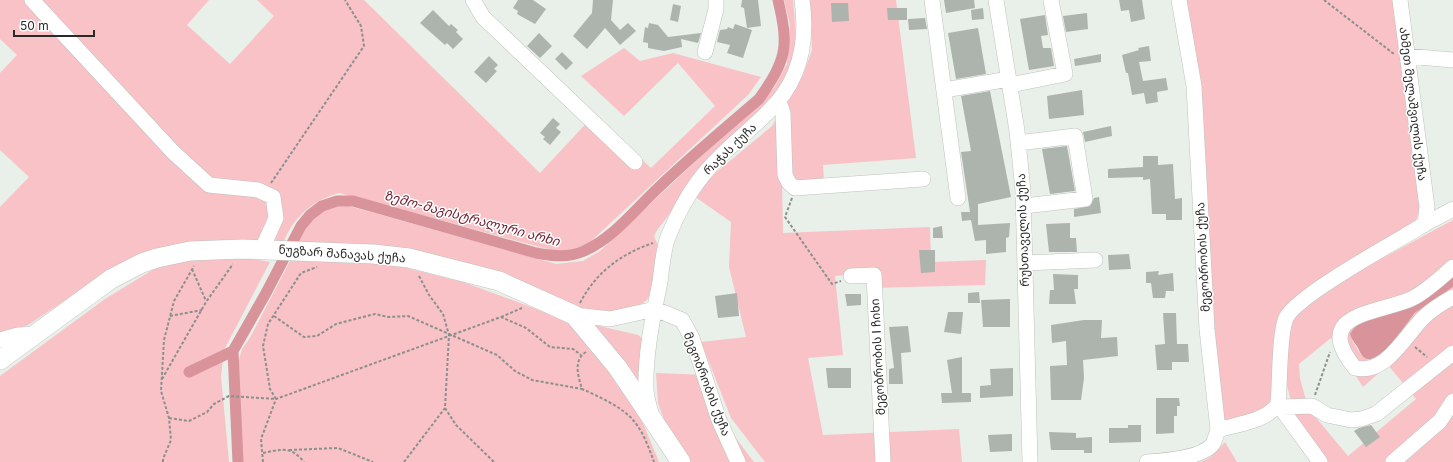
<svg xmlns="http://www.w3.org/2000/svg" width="1453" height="462" font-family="Inter,'Noto Sans Georgian',sans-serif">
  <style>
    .green { fill: #f9c2c7; fill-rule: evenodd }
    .water { fill: #d9939a }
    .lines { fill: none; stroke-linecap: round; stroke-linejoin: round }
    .canal { stroke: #d9939a; stroke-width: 11 }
    .building { fill: #adb3ad }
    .minor-casing { stroke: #bec3bd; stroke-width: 16 }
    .major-casing { stroke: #bec3bd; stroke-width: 20 }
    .path { stroke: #8c908c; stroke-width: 2; stroke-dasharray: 3 2; stroke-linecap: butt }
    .minor { stroke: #fff; stroke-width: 15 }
    .major { stroke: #fff; stroke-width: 19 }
    .labels { text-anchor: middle; stroke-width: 3; stroke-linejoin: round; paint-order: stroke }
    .street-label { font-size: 12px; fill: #292b28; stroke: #fff }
    .water-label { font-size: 13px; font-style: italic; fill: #701d2e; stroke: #fff }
  </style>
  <rect width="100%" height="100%" fill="#e9efe9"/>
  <path class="green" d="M 0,0 L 28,0 L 208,189 L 270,197 L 273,217 L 261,243 L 184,245 L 88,285 L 28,325 L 0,335 L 0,207 L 29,177 L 0,150 L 0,73 L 17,55 L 0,39 Z
    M 36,0 L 209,0 L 187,25 L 230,64 L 274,16 L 257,0 L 364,0 L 540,173 L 595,114 L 651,168 L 715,106 L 678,63 L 624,116 L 581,76 L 624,48 L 640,61 L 673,53 L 761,77 L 748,95 L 588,244 L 566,252 L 555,251 L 339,193 C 314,200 294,216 284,241 L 270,240 L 276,192 L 217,182 L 202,174 Z
    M 784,0 L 793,0 C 795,22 799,52 788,72 C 768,112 726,137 697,170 C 687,182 681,198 671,211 C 666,220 658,227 654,236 L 660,250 L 653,289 L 647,300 L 640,305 L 619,312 L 583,309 L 490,273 L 298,244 C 310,219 319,205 349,206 L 556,264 L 583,261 L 600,251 L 774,88 L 787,64 L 790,25 Z
    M 810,0 L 896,0 L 916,158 L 823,165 L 824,182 L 782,184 L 783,233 L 930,227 L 931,262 L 986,260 L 985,285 L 870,288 L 872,273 L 835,276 L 843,355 L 808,358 L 823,435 L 959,429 L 962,462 L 765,462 L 731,418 L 701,342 L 746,337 L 729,267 L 731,222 L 694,196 L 708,179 L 772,126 L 803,75 L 812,50 Z
    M 1186,0 L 1394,0 L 1421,206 L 1414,226 L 1341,266 L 1284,308 L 1278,336 L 1274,395 L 1264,410 L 1221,423 Z
    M 1453,220 L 1453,462 L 1326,462 L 1296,420 L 1286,382 L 1287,335 L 1295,312 L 1340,281 ZM 1331,338 L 1363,387 L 1388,365 L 1416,399 L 1348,456 L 1308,408 L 1300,378 L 1299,364 ZM 1352,340 L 1385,351 L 1372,358 L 1361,355 Z
    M 222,253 L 270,262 L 224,350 L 221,376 L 229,462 L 0,462 L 0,376 L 105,299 L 159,266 Z
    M 291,259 L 334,259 L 398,266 L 463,282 L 574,323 L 641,418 L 659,462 L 242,462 L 238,363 L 242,349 L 251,336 Z
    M 591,324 L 638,335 L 643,339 L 640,377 L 636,380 Z
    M 656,373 L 707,375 L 722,420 L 754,462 L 691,462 L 667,427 L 658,403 Z
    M 1225,442 L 1237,462 L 1201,462 L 1211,457 Z"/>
  <path class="water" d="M 1408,306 L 1414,314 C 1405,325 1382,361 1368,359 C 1362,358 1360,352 1358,348 C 1355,343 1352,340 1350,334 C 1360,316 1389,312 1408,306 Z"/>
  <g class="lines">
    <path class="canal" d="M 1399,317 L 1453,280
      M 189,372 L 233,351
      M 238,462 L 233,351 L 266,293 L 301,226 L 310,215 L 322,206 L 337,201 L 353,201 L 536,253 C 553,256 568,258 584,251 C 613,238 634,211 656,190 C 689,158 724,129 759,99 C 787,59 789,47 778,0"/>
  </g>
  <path class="building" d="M 518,0 L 533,0 L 546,9 L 535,24 L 517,14 L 518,11 L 513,8 Z
    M 593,0 L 613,0 L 611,20 L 620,30 L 628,23 L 636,31 L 620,45 L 605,28 L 587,49 L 573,36 L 592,13 Z
    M 742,0 L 758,0 L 761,26 L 747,28 L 744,8 L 741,7 Z
    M 944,0 L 974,0 L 975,8 L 946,13 Z
    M 1119,0 L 1142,0 L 1145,19 L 1131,22 L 1129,10 L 1121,11 Z
    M 831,3 L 848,3 L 849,21 L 832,22 Z
    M 673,4 L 681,6 L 678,22 L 670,20 Z
    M 887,8 L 907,8 L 907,20 L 888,20 Z
    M 983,8 L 984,19 L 972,20 L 971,10 Z
    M 433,10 L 449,26 L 451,24 L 458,30 L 456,32 L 463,39 L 453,49 L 447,43 L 445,45 L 420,23 Z
    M 1087,13 L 1088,29 L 1066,32 L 1063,16 Z
    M 1045,15 L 1048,35 L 1041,36 L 1043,48 L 1051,48 L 1054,66 L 1029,70 L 1020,19 Z
    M 925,18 L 927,29 L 909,30 L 908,19 Z
    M 649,23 L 658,25 L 668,37 L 701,33 L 698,43 L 681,39 L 682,47 L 664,51 L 648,48 L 648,43 L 643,42 L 645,27 L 648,28 Z
    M 735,24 L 752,30 L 743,58 L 727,53 L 730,45 L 717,42 L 720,30 L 727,29 L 728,27 L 733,29 Z
    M 978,28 L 986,74 L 956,79 L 948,33 Z
    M 539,33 L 552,46 L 540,58 L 527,46 Z
    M 1149,46 L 1151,61 L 1139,62 L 1143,81 L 1166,78 L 1168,90 L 1157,92 L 1158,102 L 1146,104 L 1144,93 L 1132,95 L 1128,73 L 1126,73 L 1122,55 L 1139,50 L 1138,48 Z
    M 562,52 L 573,63 L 566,70 L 555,59 Z
    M 1101,54 L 1101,62 L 1075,66 L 1074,59 Z
    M 489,56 L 498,65 L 494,69 L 497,71 L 486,83 L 474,72 Z
    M 1082,90 L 1084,115 L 1049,119 L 1047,96 Z
    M 990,91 L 1011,197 L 978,204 L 978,225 L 1010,223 L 1009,237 L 1006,238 L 1006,252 L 986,254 L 986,240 L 975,241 L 971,220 L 962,221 L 961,212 L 970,212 L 961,152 L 971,151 L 961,96 Z
    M 553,118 L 560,124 L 556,128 L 561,132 L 550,145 L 543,139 L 545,137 L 540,133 Z
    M 1111,126 L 1112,136 L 1085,142 L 1083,132 Z
    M 1067,146 L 1075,191 L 1050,194 L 1042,149 Z
    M 1143,156 L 1158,156 L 1158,165 L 1173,164 L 1175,199 L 1182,198 L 1182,220 L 1166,220 L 1166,214 L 1152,214 L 1150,179 L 1143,180 L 1143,177 L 1108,178 L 1108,169 L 1143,167 Z
    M 1099,197 L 1101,213 L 1074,217 L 1074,209 L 1090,206 L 1094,198 Z
    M 1070,223 L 1070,238 L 1076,238 L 1077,252 L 1049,252 L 1046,224 Z
    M 942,226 L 943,238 L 933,238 L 933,228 Z
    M 919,250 L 935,250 L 935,272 L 921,273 Z
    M 1129,254 L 1131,269 L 1109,270 L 1108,255 Z
    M 1159,271 L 1158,275 L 1173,273 L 1174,291 L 1166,291 L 1165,298 L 1153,298 L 1151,283 L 1146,283 L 1146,272 Z
    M 1053,274 L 1078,275 L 1078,289 L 1074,289 L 1076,304 L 1049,304 L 1050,290 L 1054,290 Z
    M 979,292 L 980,303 L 968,303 L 968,293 Z
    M 737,293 L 739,316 L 718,318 L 715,296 Z
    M 845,294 L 861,294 L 861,305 L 847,306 Z
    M 1010,299 L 1010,327 L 983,327 L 981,300 Z
    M 948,312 L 963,312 L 961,334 L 944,332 Z
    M 1163,313 L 1176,313 L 1177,344 L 1188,344 L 1189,362 L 1172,362 L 1172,370 L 1157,370 L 1155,345 L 1165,344 Z
    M 1084,320 L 1102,320 L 1101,338 L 1117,337 L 1118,356 L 1083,360 L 1084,378 L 1081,400 L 1051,400 L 1050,366 L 1067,365 L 1066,341 L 1052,343 L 1051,325 Z
    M 908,326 L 911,352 L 901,353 L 903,384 L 889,384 L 889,369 L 894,368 L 889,327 Z
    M 962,357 L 962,393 L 971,393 L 971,402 L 942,403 L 941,393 L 952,393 L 947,360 Z
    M 826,368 L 851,368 L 851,388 L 828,388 Z
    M 1013,368 L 1013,396 L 980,398 L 980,386 L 991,385 L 990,369 Z
    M 1156,398 L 1179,398 L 1180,406 L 1177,406 L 1177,416 L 1174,416 L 1174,433 L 1156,434 Z
    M 1128,425 L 1141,425 L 1141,442 L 1109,443 L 1109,428 L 1128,428 Z
    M 1371,425 L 1380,437 L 1366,447 L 1354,431 L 1359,428 Z
    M 1049,432 L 1076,433 L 1076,438 L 1092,437 L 1092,453 L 1084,453 L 1084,450 L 1051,450 Z
    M 1012,434 L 1012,451 L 990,452 L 988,435 Z"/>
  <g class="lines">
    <defs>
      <path id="minor" d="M 32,0 L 173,152 L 209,185 L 258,190 L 273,197 L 276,218 L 262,249
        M 473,0 L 483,17 L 635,162
        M 932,0 L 958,198
        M 996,0 L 1017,131 L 1023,191 L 1030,462
        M 705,52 L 716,9 L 716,0
        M 1407,56 L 1453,60
        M 1010,85 L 1065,74 L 1051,0
        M 944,90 L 1009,79
        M 776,104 L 781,107 L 783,113 L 785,175 L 789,183 L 795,188 L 923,179
        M 1018,143 L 1075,136 L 1085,199 L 1024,206
        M 1425,224 L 1453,209
        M 1025,263 L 1095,260
        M 1453,267 C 1440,278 1426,292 1411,299 C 1377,314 1310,313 1355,368 C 1386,375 1404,337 1423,318 C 1432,309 1442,303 1453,297
        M 851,276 L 874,275 L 883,462
        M 574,315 L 610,319 L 655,309 L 682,320 L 692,338 L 719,420 L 738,462
        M 0,340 L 18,335 L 37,334
        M 1278,404 L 1320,462
        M 1281,407 L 1312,406 L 1327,415 L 1351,420 L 1361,419 L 1376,414 L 1453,353
        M 651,413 C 649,405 646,397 646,389 C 645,353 653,317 660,282 C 662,267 663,250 668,237 C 677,215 689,192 704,174 C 723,150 748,133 769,111 C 800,81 808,42 802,0
        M 1218,430 C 1238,424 1267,421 1278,404 C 1280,384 1279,334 1286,318 C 1297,295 1399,240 1425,224 L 1427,207 L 1400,0
        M 1147,462 C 1163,461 1201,458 1212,445 C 1215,441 1216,435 1218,430 L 1207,329 L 1194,86 L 1179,0
        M 1393,462 L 1440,421 L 1453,401"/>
      <path id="major" d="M 0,360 L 111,279 L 142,263 L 157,258 L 190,251 L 243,249 L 373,254 L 409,258 L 499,281 L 574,315 L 618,368 L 681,462"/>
    </defs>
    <use href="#minor" class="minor-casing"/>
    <use href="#major" class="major-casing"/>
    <path class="path" d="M 1324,0 L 1394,54
      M 271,183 L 364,46 L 361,26 L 345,0
      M 792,198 L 785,217 L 832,284 L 841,281
      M 192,269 L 206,301
      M 419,276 L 429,295 L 443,314 L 449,335 L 445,408 L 456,425 L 494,462
      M 580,303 C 596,272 621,254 653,243
      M 170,316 L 202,310
      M 274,316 L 304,337 L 317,336 L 336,324 L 375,314 L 388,317 L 408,316 L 497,355 L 515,371 L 532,380 L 582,389
      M 501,317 L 522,308
      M 1415,347 L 1427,357
      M 586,352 C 573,360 578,376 582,389 C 598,396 622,407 633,420 C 643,431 649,448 654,462
      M 162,379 L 206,302 L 233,264
      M 1315,395 L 1330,352
      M 276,399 L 270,389 L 263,346 L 268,324 L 301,273 L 317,267
      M 169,418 L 189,421 L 207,412 L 214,404 L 229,396 L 276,399
      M 289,450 L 338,448 L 373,462
      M 263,453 C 282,449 291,446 304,462
      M 163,462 L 163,459 L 171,440 L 169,418 L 161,391 L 164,340 L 174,301 L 194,266
      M 263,462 L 261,439 L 276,399 L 501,317 L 526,328 L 550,347 L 573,349 L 581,355
      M 404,462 L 445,408"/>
    <use href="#minor" class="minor"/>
    <use href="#major" class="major"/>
  </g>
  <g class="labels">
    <g class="street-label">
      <text transform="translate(1413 104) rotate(83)" y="4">ახმეთ მელაშვილის ქუჩა</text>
      <text transform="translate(730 149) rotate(-44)" y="4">რაჭას ქუჩა</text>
      <text transform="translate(1023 230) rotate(-92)" y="4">რუსთაველის ქუჩა</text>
      <text transform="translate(342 254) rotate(4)" y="4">ნუგზარ შანავას ქუჩა</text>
      <text transform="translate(1203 257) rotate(-93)" y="4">მეგობრობის ქუჩა</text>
      <text transform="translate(878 357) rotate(-93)" y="4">მეგობრობის I ჩიხი</text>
      <text transform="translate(707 384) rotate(69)" y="4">მეგობრობის ქუჩა</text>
    </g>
    <g class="water-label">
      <text transform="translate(472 218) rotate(15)" y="5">ზემო-მაგისტრალური არხი</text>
    </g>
  </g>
  <path d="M14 30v6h80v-6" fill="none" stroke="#292b28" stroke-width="2"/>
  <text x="20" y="30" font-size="12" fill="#292b28" stroke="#ffffff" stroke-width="3" paint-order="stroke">50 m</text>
</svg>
